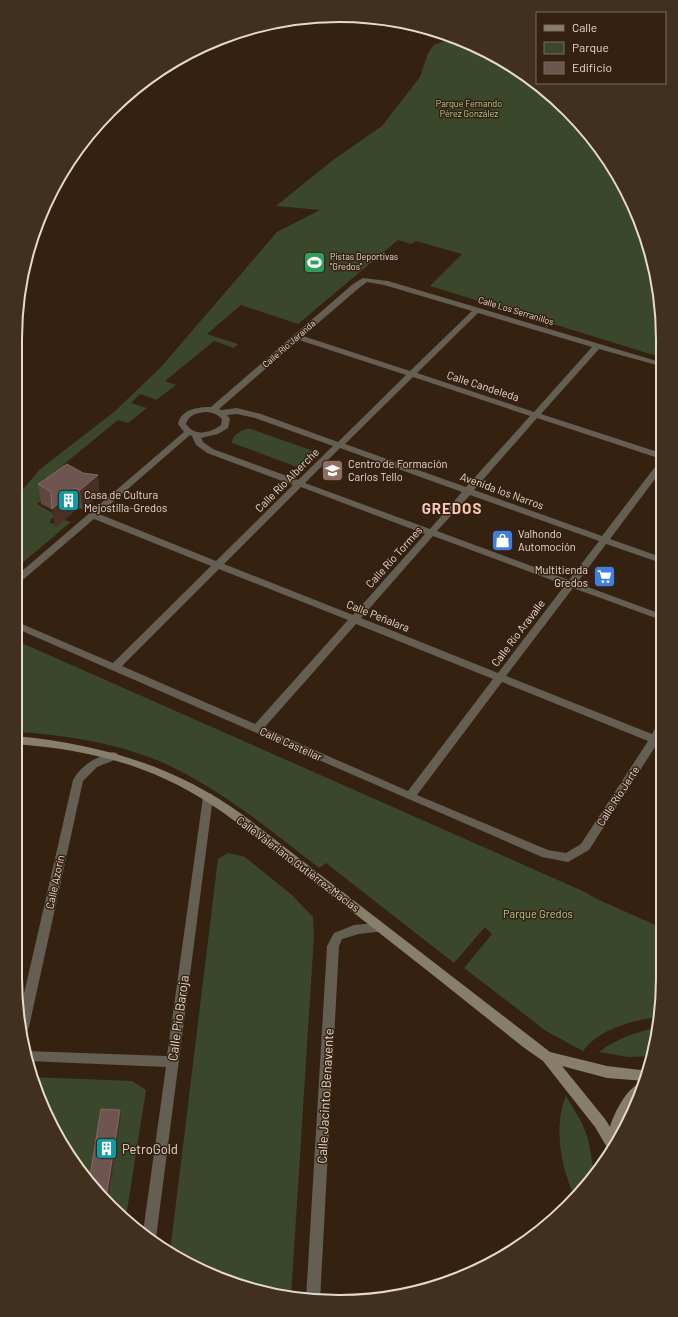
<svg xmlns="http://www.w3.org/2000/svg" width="678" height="1317" font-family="Barlow,sans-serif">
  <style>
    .green { fill: #3a472b }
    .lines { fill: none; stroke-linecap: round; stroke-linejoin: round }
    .street { fill: #645e53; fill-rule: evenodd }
    .secondary { fill: #877e6c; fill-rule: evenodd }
    .wall { fill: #604540 }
    .shaded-wall { fill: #483026 }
    .building { fill: #6f554f; stroke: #826a63 }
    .labels { text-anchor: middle; stroke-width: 3; stroke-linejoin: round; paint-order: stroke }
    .far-park-label { font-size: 9px; fill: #b2d08e; stroke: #342110 }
    .far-poi-label { font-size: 9px; fill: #e7d9cf; stroke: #342110; text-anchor: start }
    .far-street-label { font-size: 9px; fill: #e7d9cf; stroke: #342110 }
    .street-label { font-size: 11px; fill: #e7d9cf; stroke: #342110 }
    .poi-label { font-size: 11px; fill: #e7d9cf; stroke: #342110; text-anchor: start }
    .park-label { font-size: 11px; fill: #b2d08e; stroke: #342110 }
    .near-street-label { font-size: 13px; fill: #e7d9cf; stroke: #342110 }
    .near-poi-label { font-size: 13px; fill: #e7d9cf; stroke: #342110; text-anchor: start }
    .district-label { font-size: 15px; font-weight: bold; letter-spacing: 1px; fill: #fac9b9; stroke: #342110 }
    .rim { fill: none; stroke: #e7d9cf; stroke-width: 2 }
  </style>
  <rect width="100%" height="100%" fill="#342110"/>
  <path class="green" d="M 459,40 L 483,49 L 552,95 L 608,159 L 638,215 L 660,296 L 660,357 L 430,286 L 462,254 L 416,241 L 411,244 L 398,240 L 298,324 L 241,305 L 207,334 L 238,344 L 234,348 L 214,341 L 165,381 L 176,385 L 156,400 L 140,394 L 131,403 L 147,408 L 128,423 L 118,420 L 63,465 L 78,471 L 37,504 L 58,516 L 51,519 L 50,523 L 55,524 L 64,520 L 71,522 L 15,569 L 16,498 L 39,470 L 114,412 L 161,367 L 277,232 L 320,210 L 276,206 L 333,160 L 382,126 L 420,77 L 428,53 L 434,45 L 444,41 Z
    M 246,429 L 251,429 L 316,452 L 300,468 L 232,443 C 232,435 239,432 246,429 Z
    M 15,640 L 585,892 L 597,899 L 662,928 L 662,999 L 659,1017 C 633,1020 599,1029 583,1051 L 546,1031 L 464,968 L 492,934 L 485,927 L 454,963 L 326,863 L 319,868 C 272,831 225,793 172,767 C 128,745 64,734 15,732 Z
    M 228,853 L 245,857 L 292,895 L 313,917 L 314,936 L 291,1297 L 255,1291 L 170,1252 L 218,859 Z
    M 658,1028 L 653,1056 L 628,1057 L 599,1052 C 616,1039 637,1031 658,1028 Z
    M 31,1077 L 132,1081 L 146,1090 L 126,1217 L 82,1175 L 32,1082 Z
    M 566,1096 L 582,1123 L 588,1139 L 594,1171 L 575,1197 C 561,1167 553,1128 566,1096 Z"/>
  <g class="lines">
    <path class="street" d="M 363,278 L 388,281 L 660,362 L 660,366 L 599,349 L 541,414 L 661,453 L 661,459 L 537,418 L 474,490 L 602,536 L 658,463 L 661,462 L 661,471 L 610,539 L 661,557 L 661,563 L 606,544 L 577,583 L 661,614 L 661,620 L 573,588 L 506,676 L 652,734 L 657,725 L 661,724 L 662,736 L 589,850 L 568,862 L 542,857 L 15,628 L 15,621 L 113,663 L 211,566 L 94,519 L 18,584 L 15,585 L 15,577 L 184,432 L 178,424 C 181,409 198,407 211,407 L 353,284 ZM 367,282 L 384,285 L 472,311 L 410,371 L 303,336 L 359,288 ZM 478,313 L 592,347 L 534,412 L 417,373 ZM 299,340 L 406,375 L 338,442 L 261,414 L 237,408 L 222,410 L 219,409 ZM 413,377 L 530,416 L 466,487 L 345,444 ZM 205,412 C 212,412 217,414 222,419 L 221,425 C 210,433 195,437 186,424 C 188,415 197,413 205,412 ZM 237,414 L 255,418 L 333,446 L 298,480 L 213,449 L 203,442 L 201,438 L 218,434 L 228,428 L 230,419 L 227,415 ZM 190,435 L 192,436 L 196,445 L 207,453 L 293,485 L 216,561 L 99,514 ZM 340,448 L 462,492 L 430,529 L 305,483 ZM 301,487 L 425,534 L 353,615 L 224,564 ZM 470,495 L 599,541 L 569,580 L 437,531 ZM 433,536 L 565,585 L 498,673 L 361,618 ZM 219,569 L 348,620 L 255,724 L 122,666 ZM 356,624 L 493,679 L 408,791 L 264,728 ZM 502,682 L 648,741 L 581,844 L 566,853 L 548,850 L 417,795 Z
      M 113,752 L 117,753 L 118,756 L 117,759 L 97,767 L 83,781 L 29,1027 L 27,1031 L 24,1032 L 20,1011 L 73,780 C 82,764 96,757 113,752 Z
      M 208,793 L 212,794 L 213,797 L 156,1238 L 154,1243 L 143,1232 L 166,1067 L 29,1061 L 27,1051 L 167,1056 L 203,797 L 204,794 Z
      M 375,923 L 385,925 L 387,928 L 385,931 L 359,934 L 342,939 L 339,946 L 320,1301 L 306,1299 L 327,946 L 334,933 L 354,925 Z"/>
    <path class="secondary" d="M 15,736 C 99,744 174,765 243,815 L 550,1052 L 607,1066 L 649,1071 L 645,1081 L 607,1078 L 562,1066 L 605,1119 L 610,1127 C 613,1115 629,1082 644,1083 L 637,1102 L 626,1116 L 622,1133 L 608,1149 L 595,1127 L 543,1061 L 523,1047 C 448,987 373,927 297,869 C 254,836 214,801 165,779 C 118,757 67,748 15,744 Z"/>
  </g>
  <path class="wall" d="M 47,478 L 100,494 L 82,509 L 78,508 L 55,528 L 53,510 L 41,504 L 38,484 L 47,479 Z"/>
  <path class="shaded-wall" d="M 98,475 L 100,494 L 82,509 L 80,490 Z
    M 75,488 L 78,508 L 55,528 L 52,509 Z
    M 120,1110 L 121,1115 L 108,1200 L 106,1198 Z"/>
  <path class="building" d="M 67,464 L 83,473 L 98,475 L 80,490 L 75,488 L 52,509 L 51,492 L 38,484 L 48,478 L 47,478 Z
    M 101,1109 L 120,1110 L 106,1198 L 89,1182 Z"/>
  <defs>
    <symbol id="stadium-square" viewBox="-11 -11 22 22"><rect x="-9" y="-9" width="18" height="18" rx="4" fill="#2e9e5b" stroke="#342110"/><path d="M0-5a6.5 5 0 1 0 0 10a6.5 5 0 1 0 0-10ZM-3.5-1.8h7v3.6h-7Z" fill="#fff"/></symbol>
    <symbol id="university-square" viewBox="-11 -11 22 22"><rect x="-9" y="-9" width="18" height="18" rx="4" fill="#8d6e63" stroke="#342110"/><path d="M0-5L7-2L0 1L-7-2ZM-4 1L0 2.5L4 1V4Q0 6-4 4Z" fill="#fff"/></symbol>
    <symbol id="building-square" viewBox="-11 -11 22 22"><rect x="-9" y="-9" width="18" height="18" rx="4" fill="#0f9aa8" stroke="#342110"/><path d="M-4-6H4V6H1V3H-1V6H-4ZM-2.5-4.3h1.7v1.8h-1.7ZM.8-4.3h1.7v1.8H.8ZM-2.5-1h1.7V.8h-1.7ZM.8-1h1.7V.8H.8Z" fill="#fff"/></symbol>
    <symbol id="shop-square" viewBox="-11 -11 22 22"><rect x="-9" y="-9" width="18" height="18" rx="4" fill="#3f7fe0" stroke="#342110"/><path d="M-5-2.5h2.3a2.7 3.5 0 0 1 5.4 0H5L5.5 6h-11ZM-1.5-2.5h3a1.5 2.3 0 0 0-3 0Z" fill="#fff"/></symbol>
    <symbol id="supermarket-square" viewBox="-11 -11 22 22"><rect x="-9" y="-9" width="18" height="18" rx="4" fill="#3f7fe0" stroke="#342110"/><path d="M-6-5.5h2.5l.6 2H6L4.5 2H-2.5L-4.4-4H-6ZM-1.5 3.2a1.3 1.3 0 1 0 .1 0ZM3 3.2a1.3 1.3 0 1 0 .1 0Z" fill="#fff"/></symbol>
  </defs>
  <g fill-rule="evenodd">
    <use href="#stadium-square" x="302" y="250" width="25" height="25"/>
    <use href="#university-square" x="320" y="458" width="25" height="25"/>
    <use href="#building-square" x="56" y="488" width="25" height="25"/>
    <use href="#shop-square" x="490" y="528" width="25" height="25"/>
    <use href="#supermarket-square" x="592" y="564" width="25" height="25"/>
    <use href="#building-square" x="94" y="1136" width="25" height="25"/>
  </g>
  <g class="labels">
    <g class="far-park-label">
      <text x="469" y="107">Parque Fernando<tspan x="469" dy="10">Pérez González</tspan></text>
    </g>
    <g class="far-poi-label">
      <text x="330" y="260">Pistas Deportivas<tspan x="330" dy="10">"Gredos"</tspan></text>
    </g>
    <g class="far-street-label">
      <text transform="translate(516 311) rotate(17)" y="3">Calle Los Serranillos</text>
      <text transform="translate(289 344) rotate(-41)" y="3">Calle Río Jaranda</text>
    </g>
    <g class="street-label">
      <text transform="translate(483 386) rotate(18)" y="4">Calle Candeleda</text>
      <text transform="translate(287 480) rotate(-45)" y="4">Calle Río Alberche</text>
      <text transform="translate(502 491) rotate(20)" y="4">Avenida los Narros</text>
      <text transform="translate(394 557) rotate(-48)" y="4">Calle Río Tormes</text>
      <text transform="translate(378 616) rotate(22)" y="4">Calle Peñalara</text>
      <text transform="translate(518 633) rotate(-53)" y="4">Calle Río Aravalle</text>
      <text transform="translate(291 744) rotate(24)" y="4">Calle Castellar</text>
      <text transform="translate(618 796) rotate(-57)" y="4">Calle Río Jerte</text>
      <text transform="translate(298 864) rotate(37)" y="4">Calle Valeriano Gutiérrez Macías</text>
      <text transform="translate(55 882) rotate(-78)" y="4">Calle Azorín</text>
    </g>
    <g class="poi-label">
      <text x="348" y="468">Centro de Formación<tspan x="348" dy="13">Carlos Tello</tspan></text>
      <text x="84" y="499">Casa de Cultura<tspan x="84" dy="13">Mejostilla-Gredos</tspan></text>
      <text x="518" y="538">Valhondo<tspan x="518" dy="13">Automoción</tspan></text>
      <text x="588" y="574" text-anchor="end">Multitienda<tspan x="588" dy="13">Gredos</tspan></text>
    </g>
    <g class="park-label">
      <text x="538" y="918">Parque Gredos</text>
    </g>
    <g class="near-street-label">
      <text transform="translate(178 1018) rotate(-82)" y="5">Calle Pío Baroja</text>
      <text transform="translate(325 1096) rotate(-87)" y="5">Calle Jacinto Benavente</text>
    </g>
    <g class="near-poi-label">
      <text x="122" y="1154">PetroGold</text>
    </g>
    <g class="district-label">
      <text x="452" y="514">GREDOS</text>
    </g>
  </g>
  <path d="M0 0H678V1317H0ZM339 22H339A317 317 0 0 1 656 339V978A317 317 0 0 1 339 1295H339A317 317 0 0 1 22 978V339A317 317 0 0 1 339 22Z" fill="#42301f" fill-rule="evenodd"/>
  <path class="rim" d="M339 22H339A317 317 0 0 1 656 339V978A317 317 0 0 1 339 1295H339A317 317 0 0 1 22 978V339A317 317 0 0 1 339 22Z"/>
  <rect x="536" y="12" width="130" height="72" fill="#342110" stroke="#7c6b5c"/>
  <rect x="544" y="25" width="20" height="6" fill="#877e6c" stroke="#7c6b5c"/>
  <text x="572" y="32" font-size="12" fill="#e7d9cf">Calle</text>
  <rect x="544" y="42" width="20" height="12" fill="#3a472b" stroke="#7c6b5c"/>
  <text x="572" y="52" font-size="12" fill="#e7d9cf">Parque</text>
  <rect x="544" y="62" width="20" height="12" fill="#6f554f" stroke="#7c6b5c"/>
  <text x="572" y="72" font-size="12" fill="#e7d9cf">Edificio</text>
</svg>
